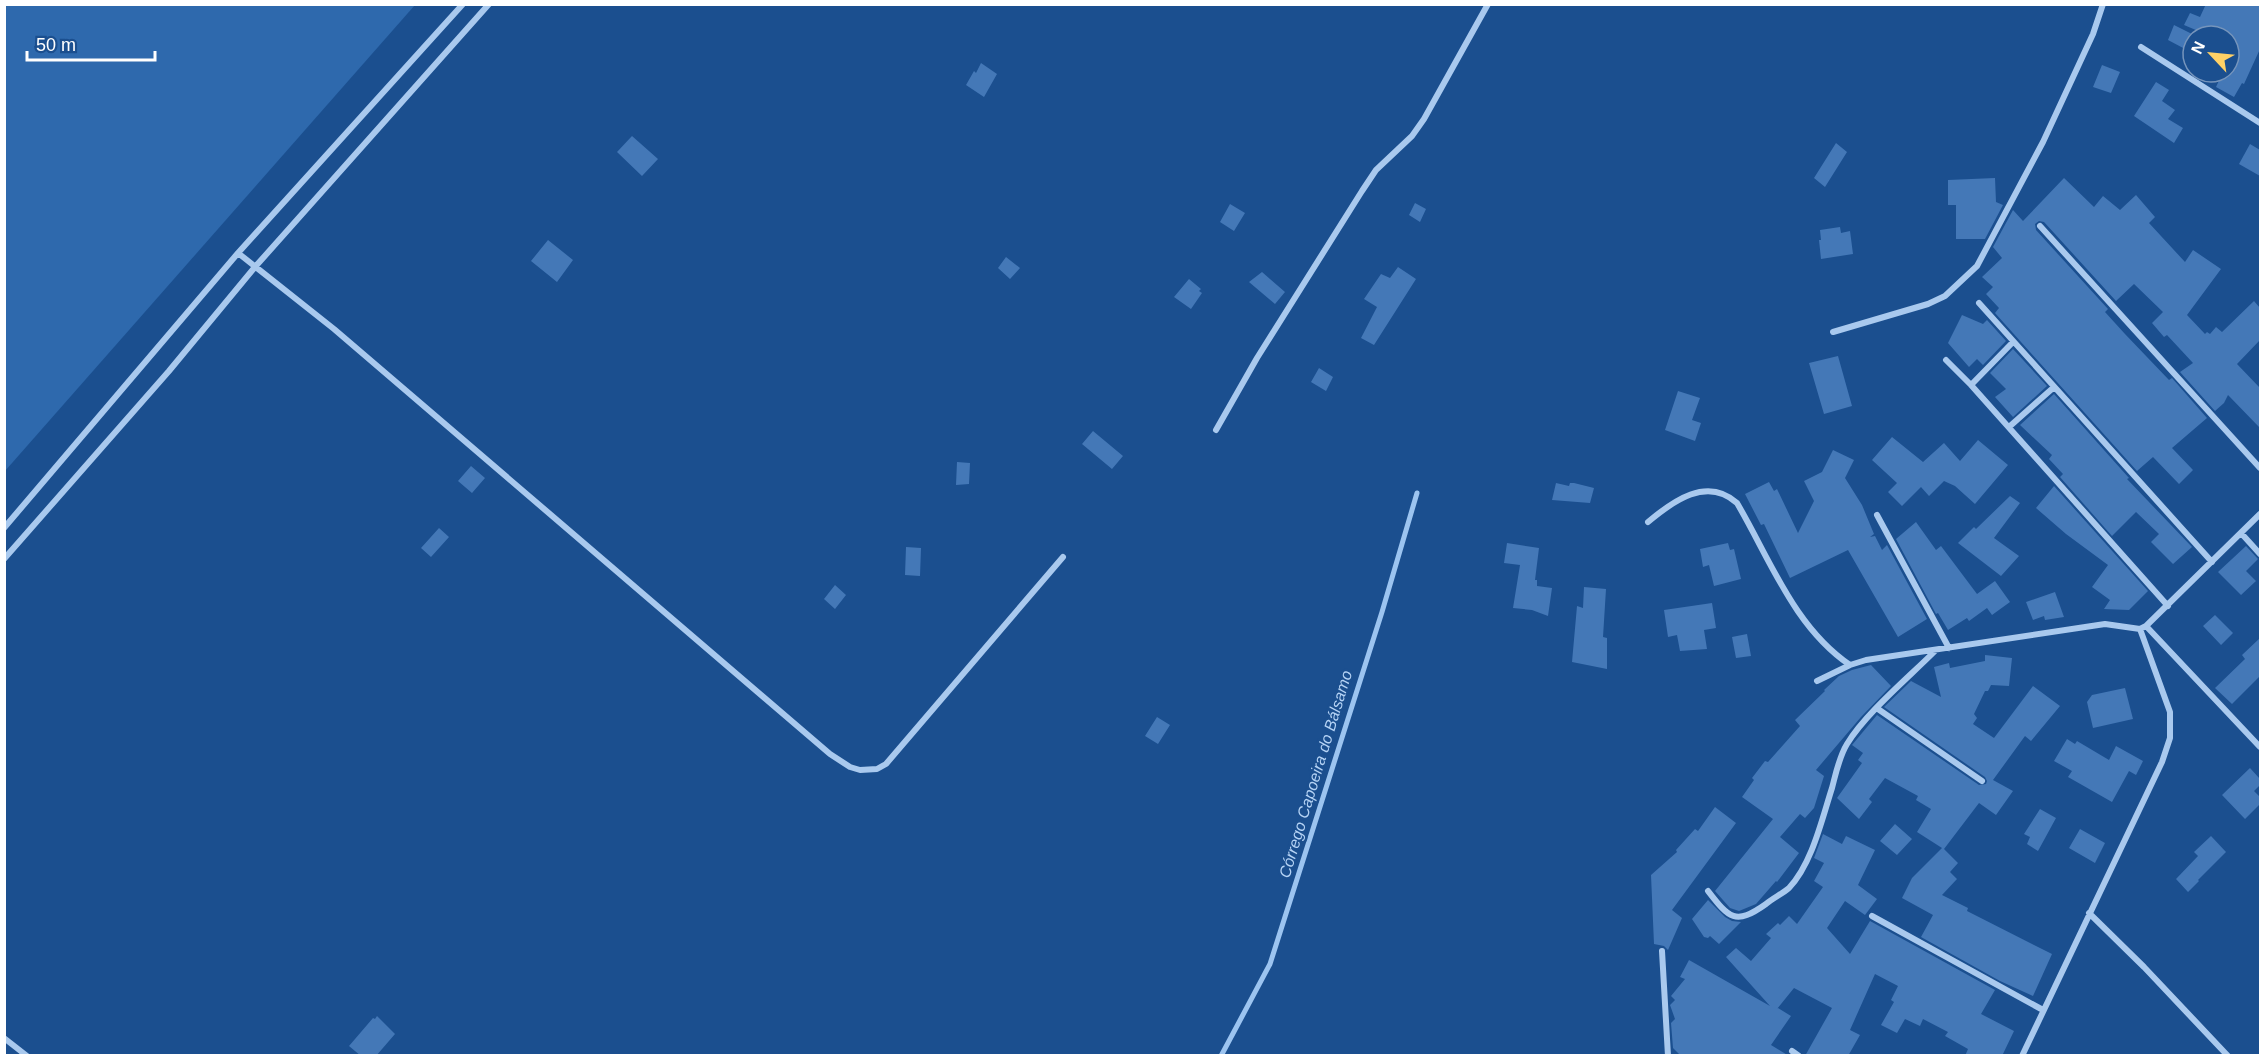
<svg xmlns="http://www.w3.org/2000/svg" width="2265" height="1060" font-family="Helvetica,sans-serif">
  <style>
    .green { fill: #2e69ad }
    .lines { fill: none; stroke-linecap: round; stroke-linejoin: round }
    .stream { stroke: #9cc4f0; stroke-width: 5 }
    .building { fill: #4478b7 }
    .minor { stroke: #a9c9ee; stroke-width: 6 }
    .labels { text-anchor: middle; stroke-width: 5; stroke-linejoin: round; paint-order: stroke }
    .water-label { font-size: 16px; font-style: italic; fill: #b5d3f5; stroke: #1b4f8f }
  </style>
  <rect width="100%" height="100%" fill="#1b4f8f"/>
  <path class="green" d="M 5,4 L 415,5 L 5,471 L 4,5 Z"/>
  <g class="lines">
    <path class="stream" d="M 1221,1056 L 1270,964 L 1382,612 L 1417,493"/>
  </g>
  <path class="building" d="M 2206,4 L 2260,4 L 2260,49 L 2244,84 L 2242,83 L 2234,97 L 2216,87 L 2223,72 L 2229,72 L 2229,36 L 2210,36 L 2184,25 L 2190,13 L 2200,17 Z
    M 2174,25 L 2192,34 L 2185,49 L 2168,40 Z
    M 981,63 L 997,74 L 984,97 L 966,85 L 974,71 L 976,73 Z
    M 2102,65 L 2120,72 L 2111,93 L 2093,87 Z
    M 2156,82 L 2169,90 L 2162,101 L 2175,110 L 2168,119 L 2183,128 L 2174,143 L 2134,116 Z
    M 632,136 L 658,159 L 642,176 L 617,152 Z
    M 1836,143 L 1847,152 L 1825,187 L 1814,178 Z
    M 2250,144 L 2260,150 L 2260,176 L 2239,164 Z
    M 1995,178 L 1996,202 L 2003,205 L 1985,239 L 1956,239 L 1956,205 L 1948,205 L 1948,180 Z
    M 2064,178 L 2094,207 L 2103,196 L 2120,210 L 2136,195 L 2155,217 L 2149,223 L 2185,262 L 2193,250 L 2221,269 L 2187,315 L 2205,334 L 2207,332 L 2210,334 L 2216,327 L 2222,332 L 2254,301 L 2260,308 L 2260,340 L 2237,364 L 2260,388 L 2260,428 L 2228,395 L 2224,403 L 2215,411 L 2180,372 L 2193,363 L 2167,335 L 2164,337 L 2152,323 L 2163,312 L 2134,284 L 2116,301 L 2044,222 L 2039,221 L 2035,224 L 2036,230 L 2108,309 L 2105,312 L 2125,334 L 2169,380 L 2172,378 L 2207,418 L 2172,448 L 2193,470 L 2179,484 L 2153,457 L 2137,471 L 1995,313 L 1999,308 L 1986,294 L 1993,287 L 1982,277 L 2002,258 L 1993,247 L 2013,210 L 2023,221 Z
    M 1415,203 L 1426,209 L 1420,222 L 1409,215 Z
    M 1230,204 L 1245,213 L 1234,231 L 1220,222 Z
    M 1840,227 L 1841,233 L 1850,231 L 1853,254 L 1821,259 L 1819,240 L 1821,240 L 1820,230 Z
    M 548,240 L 573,260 L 557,282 L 531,261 Z
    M 1006,257 L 1020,268 L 1010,279 L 998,268 Z
    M 1398,267 L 1416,279 L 1374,345 L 1361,338 L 1377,307 L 1364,299 L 1381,274 L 1390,278 Z
    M 1262,272 L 1285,292 L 1275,304 L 1249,282 Z
    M 1189,279 L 1201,289 L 1199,291 L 1202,293 L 1191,309 L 1174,297 Z
    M 1962,315 L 1983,324 L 1987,320 L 2006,341 L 1983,365 L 1977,359 L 1969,367 L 1948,343 Z
    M 2013,349 L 2047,386 L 2013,417 L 1995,397 L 2006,389 L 1990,373 Z
    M 1838,356 L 1852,406 L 1824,414 L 1809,363 Z
    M 1319,368 L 1333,377 L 1326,391 L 1311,382 Z
    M 1678,391 L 1700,398 L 1692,420 L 1701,423 L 1695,441 L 1665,430 Z
    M 2054,394 L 2129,478 L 2127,479 L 2192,547 L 2173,564 L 2151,542 L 2159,534 L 2136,512 L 2112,536 L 2060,477 L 2063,474 L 2049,459 L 2052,455 L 2020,425 Z
    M 1093,431 L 1123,456 L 1112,469 L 1082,444 Z
    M 1892,437 L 1923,462 L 1944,443 L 1960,461 L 1978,440 L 2008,465 L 1975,504 L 1955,486 L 1944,481 L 1929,496 L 1921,487 L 1902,506 L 1888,492 L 1897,483 L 1872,460 Z
    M 1833,450 L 1854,460 L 1845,478 L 1862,505 L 1874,534 L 1870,537 L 1875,536 L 1882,550 L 1887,545 L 1927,619 L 1898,637 L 1848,550 L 1790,578 L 1764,524 L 1761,525 L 1745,494 L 1769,482 L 1774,491 L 1777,489 L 1798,533 L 1814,501 L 1804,481 L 1822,472 Z
    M 957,462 L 970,463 L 969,484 L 956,485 Z
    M 471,466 L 485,478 L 472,493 L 458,481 Z
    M 1556,483 L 1569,486 L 1570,483 L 1574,483 L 1594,488 L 1590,503 L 1552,500 Z
    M 2054,486 L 2148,591 L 2129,610 L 2104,609 L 2110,600 L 2092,587 L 2108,565 L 2066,534 L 2036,508 Z
    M 2010,496 L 2020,503 L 1994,538 L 2019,556 L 2001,576 L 1958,543 L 1974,527 L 1976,529 Z
    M 1916,522 L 1936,550 L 1941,546 L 1977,594 L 1995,581 L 2010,602 L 1992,615 L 1987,608 L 1969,621 L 1967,618 L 1948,630 L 1938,613 L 1936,614 L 1896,539 Z
    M 439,528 L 449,537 L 431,557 L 421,548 Z
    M 1507,543 L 1539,548 L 1535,580 L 1537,580 L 1537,586 L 1552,588 L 1548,616 L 1532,610 L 1513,608 L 1520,565 L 1504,563 Z
    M 1728,543 L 1730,550 L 1734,549 L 1741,579 L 1714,586 L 1709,565 L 1703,567 L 1700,549 Z
    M 2246,546 L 2258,559 L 2246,571 L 2256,581 L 2241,595 L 2218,572 Z
    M 906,547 L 921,548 L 920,576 L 905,575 Z
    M 835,585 L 846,595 L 835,609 L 824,599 Z
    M 1584,587 L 1606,589 L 1603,637 L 1607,638 L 1607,669 L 1572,662 L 1577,606 L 1583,608 Z
    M 2055,592 L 2064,617 L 2045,620 L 2044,616 L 2033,620 L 2026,602 Z
    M 1712,603 L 1716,628 L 1704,630 L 1707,649 L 1680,651 L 1677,635 L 1668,637 L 1664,610 Z
    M 2215,615 L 2233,633 L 2221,645 L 2203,626 Z
    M 1747,634 L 1751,656 L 1736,658 L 1732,637 Z
    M 2260,638 L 2260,676 L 2232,704 L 2215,688 L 2245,659 L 2242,655 Z
    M 1985,655 L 2012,658 L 2009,686 L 1991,685 L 1988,691 L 1985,691 L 1974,714 L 1977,718 L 1973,724 L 1994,738 L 2033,686 L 2060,706 L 2031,741 L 2025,736 L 1993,780 L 2013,791 L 1996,815 L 1979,803 L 1944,849 L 1958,863 L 1950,872 L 1957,879 L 1942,895 L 1968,908 L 1967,911 L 2052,954 L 2033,996 L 2000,981 L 1921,937 L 1933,915 L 1902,898 L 1912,878 L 1942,848 L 1917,832 L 1931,809 L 1916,800 L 1918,796 L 1885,778 L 1869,799 L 1872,802 L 1859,819 L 1837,798 L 1862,763 L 1858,760 L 1863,753 L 1852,745 L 1877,715 L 1979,785 L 1986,784 L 1987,781 L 1985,777 L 1884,707 L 1911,681 L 1941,697 L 1934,667 L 1949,663 L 1950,668 L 1985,661 Z
    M 1871,665 L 1891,686 L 1861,717 L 1816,770 L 1824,776 L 1814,808 L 1805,818 L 1800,814 L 1780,837 L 1799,853 L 1777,882 L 1776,881 L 1756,904 L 1739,911 L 1730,908 L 1715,891 L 1773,819 L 1742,797 L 1754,780 L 1752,778 L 1765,761 L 1768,762 L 1800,726 L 1795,720 L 1825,691 L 1824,690 L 1839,676 L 1852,670 Z
    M 2125,688 L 2133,719 L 2093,728 L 2087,702 L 2092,695 Z
    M 1157,717 L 1170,725 L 1158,744 L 1145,736 Z
    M 2067,739 L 2075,744 L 2077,741 L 2109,760 L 2116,746 L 2143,761 L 2136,775 L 2129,771 L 2112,802 L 2068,777 L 2072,771 L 2054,761 Z
    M 2250,768 L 2260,779 L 2260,785 L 2254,791 L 2260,797 L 2260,804 L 2245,819 L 2222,795 Z
    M 1715,807 L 1736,823 L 1672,910 L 1682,918 L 1668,950 L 1664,946 L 1654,944 L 1651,875 L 1677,852 L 1676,850 L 1695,829 L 1698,831 Z
    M 2040,809 L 2056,818 L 2038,851 L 2027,844 L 2030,837 L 2024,834 Z
    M 1895,824 L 1912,839 L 1897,855 L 1880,841 Z
    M 2080,829 L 2105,843 L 2095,863 L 2069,848 Z
    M 1823,834 L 1842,844 L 1846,836 L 1875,850 L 1858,885 L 1877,899 L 1865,915 L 1845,901 L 1827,928 L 1850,954 L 1870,921 L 1995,990 L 1981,1014 L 2014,1031 L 2002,1056 L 1965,1056 L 1968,1049 L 1945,1036 L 1948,1032 L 1923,1019 L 1920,1026 L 1905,1019 L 1897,1033 L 1881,1025 L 1894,1002 L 1891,1000 L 1898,986 L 1875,974 L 1850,1030 L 1860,1035 L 1848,1056 L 1805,1056 L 1832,1008 L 1794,988 L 1777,1009 L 1778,1008 L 1791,1016 L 1771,1045 L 1789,1056 L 1681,1056 L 1673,1048 L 1671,1023 L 1675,1019 L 1670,1005 L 1675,1000 L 1671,996 L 1685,979 L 1680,977 L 1689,960 L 1770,1006 L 1726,957 L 1736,948 L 1751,961 L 1771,938 L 1766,934 L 1778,923 L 1780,925 L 1789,916 L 1797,924 L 1823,887 L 1814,881 L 1824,863 L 1814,858 Z
    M 2211,836 L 2226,852 L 2198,880 L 2199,881 L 2188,892 L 2176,879 L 2198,856 L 2194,852 Z
    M 1708,900 L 1725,917 L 1732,921 L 1741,922 L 1719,944 L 1710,936 L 1708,938 L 1704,937 L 1692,919 Z
    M 377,1016 L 395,1034 L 376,1056 L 361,1056 L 349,1046 L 373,1018 L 375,1019 Z"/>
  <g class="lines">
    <path class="minor" d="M 2141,47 L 2260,123
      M 2040,226 L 2260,468
      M 238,253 L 334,329 L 830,754 L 850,767 L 860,770 L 877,769 L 886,764 L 1063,557
      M 1979,303 L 2212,562
      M 1833,332 L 1928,304 L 1945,296 L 1977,266 L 2043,142 L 2093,34 L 2103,4
      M 1946,360 L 1971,385 L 2168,606
      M 1971,385 L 2013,342
      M 2009,427 L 2053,388
      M 1216,430 L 1257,358 L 1362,191 L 1376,170 L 1412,136 L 1424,119 L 1488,4
      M 1877,515 L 1949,648
      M 1648,522 C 1673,501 1707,476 1737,503 C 1770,559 1794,627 1850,665
      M 4,528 L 238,253 L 463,4
      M 2241,533 L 2260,554
      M 4,559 L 169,371 L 255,267 L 489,4
      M 2146,626 L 2260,747
      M 1817,681 L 1850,665 L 1866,660 L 2105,624 L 2140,629 L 2146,626 L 2260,514
      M 1878,709 L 1982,781
      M 1708,891 C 1729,918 1735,926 1766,904 C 1773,898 1782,894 1789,888 C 1812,864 1822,819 1832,788 C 1836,773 1839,757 1847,744 C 1866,713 1908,678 1935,651
      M 2089,913 L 2144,967 L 2228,1056
      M 1872,916 L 2043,1010
      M 1662,951 L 1668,1056
      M 4,1038 L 27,1056
      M 1792,1051 L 1799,1056
      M 2022,1056 L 2162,762 L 2170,738 L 2170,712 L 2140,629"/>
  </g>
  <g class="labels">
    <g class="water-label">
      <text transform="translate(1315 774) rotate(-73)" y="6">Córrego Capoeira do Bálsamo</text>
    </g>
  </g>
  <rect width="2265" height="1060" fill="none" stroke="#ffffff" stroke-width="12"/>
  <g transform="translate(2211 54) rotate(296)"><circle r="28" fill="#1b4f8f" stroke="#7695bc" stroke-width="1.5"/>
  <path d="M0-4.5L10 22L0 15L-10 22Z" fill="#ffd166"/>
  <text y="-9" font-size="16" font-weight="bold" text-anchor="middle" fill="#ffffff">N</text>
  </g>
  <path d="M27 51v9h128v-9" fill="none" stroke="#ffffff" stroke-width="3"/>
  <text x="36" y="51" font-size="18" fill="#ffffff" stroke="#1b4f8f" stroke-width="4.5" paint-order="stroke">50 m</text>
</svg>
